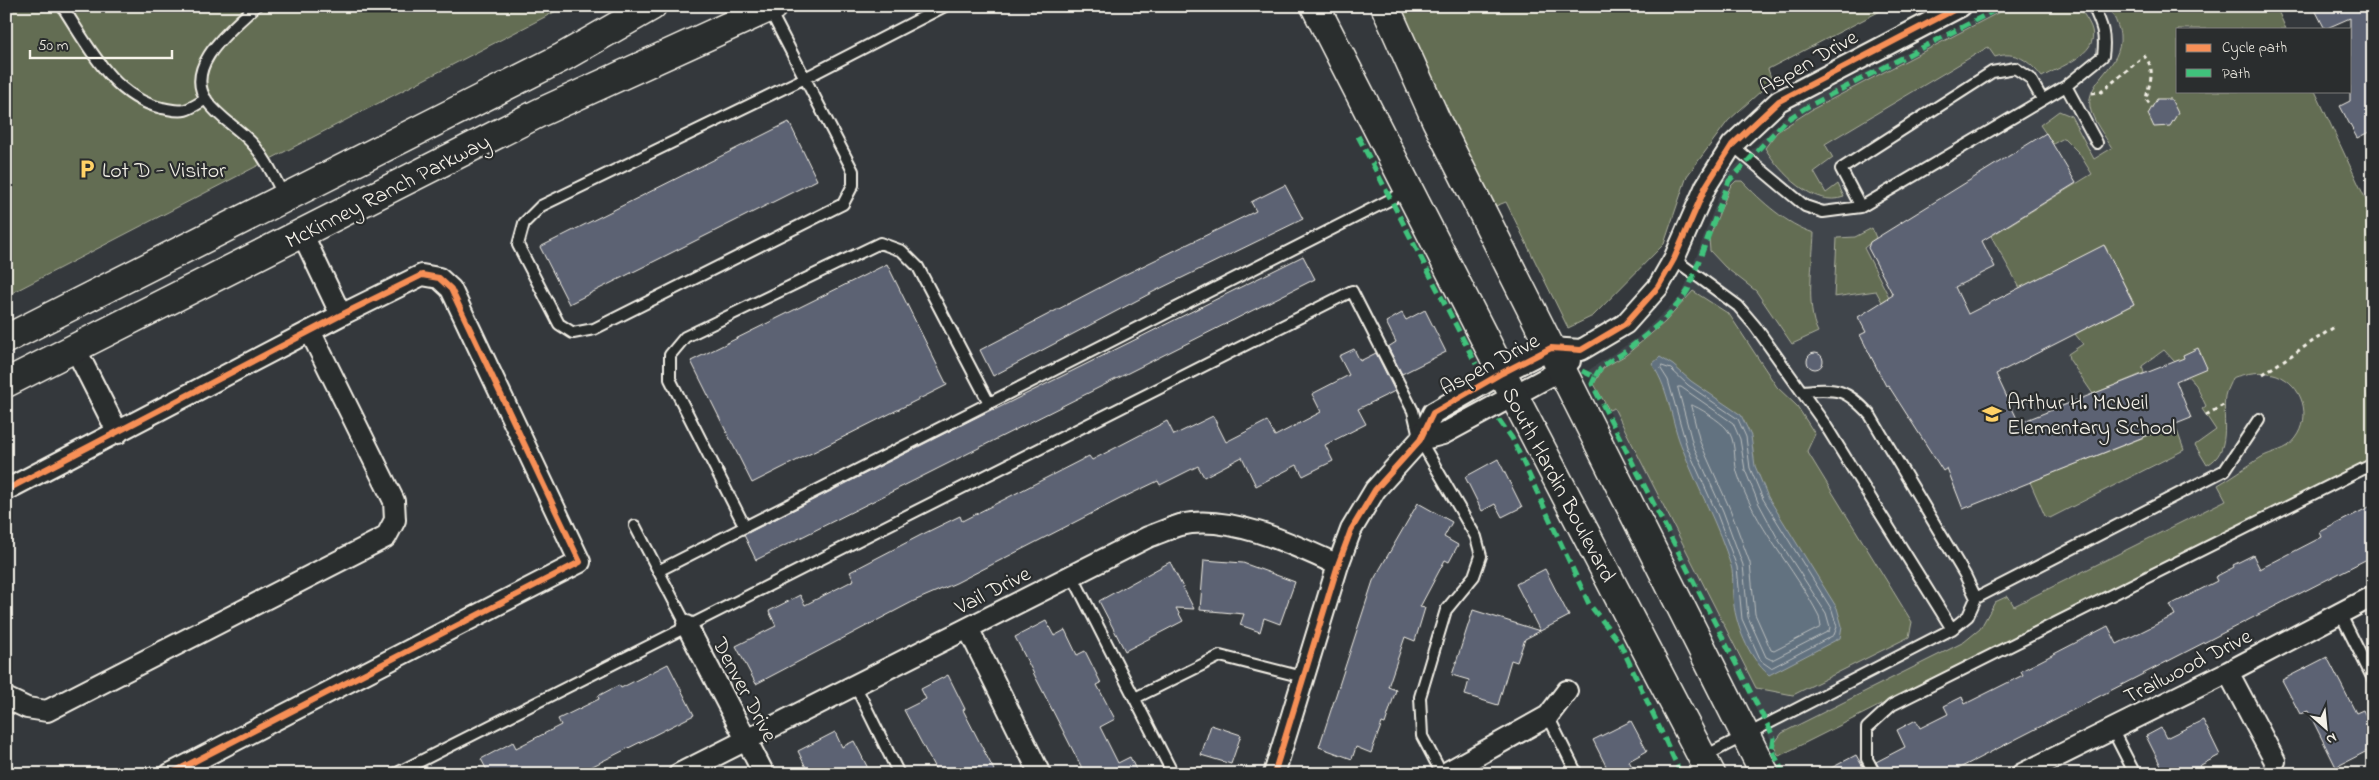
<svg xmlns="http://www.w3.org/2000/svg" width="2379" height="780" font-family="'Indie Flower',sans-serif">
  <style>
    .built { fill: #40454c }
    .green { fill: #646d53; stroke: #acaf9e }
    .water { fill: #627280; stroke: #9ca5aa }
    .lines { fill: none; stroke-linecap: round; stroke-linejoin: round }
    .shore { stroke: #babebe; stroke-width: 1 }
    .building { fill: #5c6273; stroke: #f4f1e8 }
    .service-casing { stroke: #f4f1e8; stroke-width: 14 }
    .minor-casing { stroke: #f4f1e8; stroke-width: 24 }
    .secondary-casing { stroke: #f4f1e8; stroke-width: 31 }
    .path { stroke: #f4f1e8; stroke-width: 3; stroke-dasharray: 4 4; stroke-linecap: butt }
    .service { stroke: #2a2d2e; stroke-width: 10 }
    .minor { stroke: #2a2d2e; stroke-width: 20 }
    .secondary { stroke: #2a2d2e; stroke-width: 28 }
    .quiet { stroke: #40c37c; stroke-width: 5; stroke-dasharray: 10 5; stroke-linecap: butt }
    .cycleway-casing { stroke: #2a2d2e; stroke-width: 9 }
    .cycleway { stroke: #f78f57; stroke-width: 6 }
    .labels { text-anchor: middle; stroke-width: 4.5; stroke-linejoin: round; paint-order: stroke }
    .street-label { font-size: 22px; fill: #f4f1e8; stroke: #2a2d2e }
    .poi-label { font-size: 22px; fill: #f4f1e8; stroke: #2a2d2e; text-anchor: start }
  </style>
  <rect width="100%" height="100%" fill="#34383c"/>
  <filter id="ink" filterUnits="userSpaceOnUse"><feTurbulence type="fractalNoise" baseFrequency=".02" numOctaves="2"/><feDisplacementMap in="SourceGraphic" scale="10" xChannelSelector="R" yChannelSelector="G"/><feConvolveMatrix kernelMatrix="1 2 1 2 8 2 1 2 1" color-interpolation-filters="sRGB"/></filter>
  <g filter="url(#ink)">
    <path class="built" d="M 2002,6 L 2276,6 L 2286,29 L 2178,29 L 2178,91 L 2315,91 L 2373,215 L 2373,458 L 1779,756 L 1589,370 L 1637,338 L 1682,295 L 1727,174 L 1796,106 Z"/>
    <path class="green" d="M 6,6 L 566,6 L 6,296 Z
      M 1397,6 L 1890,6 L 1768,69 L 1772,81 L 1728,121 L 1687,176 L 1664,244 L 1593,316 L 1568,328 L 1506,202 L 1493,207 Z
      M 2011,6 L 2079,6 C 2083,14 2090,22 2092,30 C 2099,54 2059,67 2042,77 C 2029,61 2016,50 1995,57 L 1988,47 L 1825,144 L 1833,158 L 1814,172 L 1826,193 L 1838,184 L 1844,197 C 1814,208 1780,173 1765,148 L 1777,132 L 1811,110 Z
      M 2109,6 L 2276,6 L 2286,29 L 2178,29 L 2178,91 L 2315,91 L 2373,215 L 2373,458 L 1779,756 L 1773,745 L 1782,733 L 1964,642 L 1980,629 L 1995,602 L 2008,596 L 2014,606 L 2226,500 L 2218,485 C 2232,477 2246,467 2260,458 C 2273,450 2286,452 2296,438 C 2312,417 2303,385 2277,375 C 2262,370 2246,373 2232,378 C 2230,384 2226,390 2225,396 C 2222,421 2232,452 2207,465 L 2195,445 L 2216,430 L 2202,409 L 2206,406 L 2196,385 L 2164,350 L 2142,366 L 2144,373 L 2093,394 L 2069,359 L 2068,354 L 2083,344 L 2075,334 L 2134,304 L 2105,246 L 2020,288 L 1991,236 L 2092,174 L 2079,153 L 2064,138 L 2053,144 L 2040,125 L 2059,111 L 2071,116 L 2094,159 L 2112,148 C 2105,136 2092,120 2090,107 C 2086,79 2123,68 2120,35 C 2119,26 2113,15 2109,6 Z
      M 1736,181 L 1742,181 C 1762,202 1786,224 1814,233 C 1813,262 1805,306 1818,332 L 1792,344 L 1756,291 L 1725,267 L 1710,251 L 1709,238 L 1730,187 Z
      M 1872,228 L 1876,238 L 1864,248 L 1889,297 L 1882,302 L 1876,291 L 1834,297 L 1837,238 L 1855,237 Z
      M 1693,291 L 1729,314 L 1777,387 L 1797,406 L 1815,434 L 1807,451 L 1912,622 L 1909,637 L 1793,695 L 1756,688 L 1614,408 L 1609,410 L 1594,384 L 1603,368 L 1626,355 L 1665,322 Z
      M 2175,425 L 2184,450 L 2050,518 L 2045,516 L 2030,482 Z"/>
    <path class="water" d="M 1660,357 L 1673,365 L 1691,381 L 1741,415 L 1751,436 L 1755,466 L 1768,497 L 1837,608 L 1842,626 L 1840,638 L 1769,675 C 1748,657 1735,624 1733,597 C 1732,587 1734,576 1731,566 C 1719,526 1698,489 1683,450 C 1670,420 1671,393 1652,364 Z"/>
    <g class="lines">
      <path class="shore" d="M 1662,366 L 1671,369 L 1688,385 L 1738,419 L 1746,437 L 1750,468 L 1763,499 L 1832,610 L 1837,627 L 1834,635 L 1771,668 L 1761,661 L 1742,619 L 1737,567 L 1717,514 L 1687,447 L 1668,380 L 1661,369 Z
        M 1678,387 L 1681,387 L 1733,423 L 1740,439 L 1745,470 L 1758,502 L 1778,539 L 1826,613 L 1830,627 L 1829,631 L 1772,660 L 1766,657 L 1748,617 L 1743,565 L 1723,511 L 1693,445 Z
        M 1691,405 C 1698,406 1721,422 1726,428 C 1737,440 1733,458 1737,472 C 1754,526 1794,567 1819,616 L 1821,627 L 1774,651 L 1771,650 L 1755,614 L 1750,563 L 1730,509 L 1700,442 Z"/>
    </g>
    <path class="building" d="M 2313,6 L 2372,6 L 2365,10 L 2373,26 L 2373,130 L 2357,138 L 2340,106 L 2350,101 L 2350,18 L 2325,29 Z
      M 2157,99 L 2171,99 L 2178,113 L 2170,126 L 2154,127 L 2148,114 Z
      M 789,122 L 817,180 L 569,304 L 540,247 Z
      M 2046,133 L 2076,183 L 1982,241 L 1995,267 L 1955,287 L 1968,314 L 2104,245 L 2134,304 L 1996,374 L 2019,423 L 2184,358 L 2183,355 L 2198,348 L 2207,368 L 2176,381 L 2191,418 L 1963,509 L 1947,468 L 1943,471 L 1888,385 L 1886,386 L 1860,335 L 1866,332 L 1858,317 L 1893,295 L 1868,248 L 1870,242 Z
      M 1285,185 L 1303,219 L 1153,292 L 993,376 L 980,350 L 1120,277 L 1256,211 L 1251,202 Z
      M 1303,256 L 1315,279 L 756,560 L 744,535 L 993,409 L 994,410 Z
      M 887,264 L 947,385 L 752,483 L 691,361 Z
      M 1425,310 L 1446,352 L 1402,374 L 1388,347 L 1396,342 L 1386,322 L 1402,313 L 1406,320 Z
      M 1354,349 L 1360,361 L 1376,353 L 1395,391 L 1358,409 L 1366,424 L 1325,445 L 1333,461 L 1303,476 L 1297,465 L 1256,486 L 1242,457 L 1204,477 L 1198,466 L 1160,485 L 1158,481 L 1120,499 L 956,583 L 914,601 L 756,684 L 736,646 L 776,626 L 769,611 L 800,595 L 805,605 L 854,580 L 850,572 L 921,535 L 960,516 L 962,521 L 1089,456 L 1092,460 L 1167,421 L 1174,435 L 1213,416 L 1226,442 L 1267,421 L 1275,436 L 1321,412 L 1312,394 L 1349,375 L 1339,356 Z
      M1807 361a8 8 0 1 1 16 0a8 8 0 1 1-16 0Z
      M 1498,459 L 1522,507 L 1502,517 L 1495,504 L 1482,511 L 1465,477 Z
      M 1418,503 L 1452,522 L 1444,537 L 1458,545 L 1449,562 L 1445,560 L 1420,607 L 1425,608 L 1415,641 L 1405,637 L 1388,687 L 1396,690 L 1385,724 L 1382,723 L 1371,753 L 1356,747 L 1352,759 L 1319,747 L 1373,581 Z
      M 2373,505 L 2373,556 L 1948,774 L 1882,774 L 1876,762 L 1905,747 L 1897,730 L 1916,720 L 1920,728 L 1948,714 L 1944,706 L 1962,697 L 1965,704 L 2023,675 L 2021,671 L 2108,626 L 2117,644 L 2175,615 L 2170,605 L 2217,581 L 2215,577 L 2234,567 L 2233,565 L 2253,555 L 2260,569 L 2322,537 L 2320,532 Z
      M 1204,560 L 1243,563 L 1295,582 L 1280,624 L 1264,618 L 1260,632 L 1240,625 L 1244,614 L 1200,610 Z
      M 1170,562 L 1194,609 L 1176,608 L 1183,621 L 1125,651 L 1099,601 Z
      M 1545,569 L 1569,616 L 1525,639 L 1517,662 L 1511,660 L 1498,705 L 1465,695 L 1469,680 L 1452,675 L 1473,610 L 1540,631 L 1516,584 Z
      M 1046,621 L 1054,636 L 1065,630 L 1077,655 L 1085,651 L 1101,683 L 1097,685 L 1115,719 L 1100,727 L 1118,763 L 1130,757 L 1138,774 L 1085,774 L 1015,637 Z
      M 2327,657 L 2356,713 L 2363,710 L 2373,730 L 2373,748 L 2336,767 L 2308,711 L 2300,714 L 2282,680 Z
      M 668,664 L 694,715 L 577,774 L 489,774 L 481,759 L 513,742 L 516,748 L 561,725 L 558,719 L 599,699 L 598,696 L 619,685 L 621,688 Z
      M 948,675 L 965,709 L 963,710 L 996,774 L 938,774 L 904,710 L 926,699 L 921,689 Z
      M 2203,720 L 2220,755 L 2199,766 L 2208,774 L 2165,774 L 2146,736 L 2161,728 L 2166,738 Z
      M 1631,721 L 1647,751 L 1629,761 L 1636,774 L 1610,774 L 1593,740 Z
      M 1211,725 L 1241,735 L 1231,764 L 1201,755 Z
      M 835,732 L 842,747 L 854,741 L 871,774 L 809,774 L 798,751 Z
      M 1856,755 L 1867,774 L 1820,774 Z"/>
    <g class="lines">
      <defs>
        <path id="service" d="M 62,6 C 88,45 112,97 162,108 C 169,109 178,112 185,110 C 192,108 199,103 206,99
          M 256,6 C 233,28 182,66 207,101 C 218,117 238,128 251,142 C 266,158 275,179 285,198
          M 769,9 L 853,171 L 853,185 L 843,204 L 594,329 L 573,333 L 559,324 L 518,245 L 524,223 L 541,206 L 805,78 L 945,6
          M 2066,86 L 2097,143
          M 1732,145 L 1805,206 L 1823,212 L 1861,207 L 2066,86 L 2103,56 C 2106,34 2102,25 2093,6
          M 1861,207 L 1841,169 L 1992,72 L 2015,68 L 2030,78 L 2042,99
          M 1674,259 L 1738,306 L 1755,326 L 1824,423 L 1952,629
          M 635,526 L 687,626
          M 745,527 L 670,379 L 670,355 L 685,337 L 880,243 L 902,251 L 918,267 L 989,403
          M 658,571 L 1409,190
          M 1072,575 L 1173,774
          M 1976,598 L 2225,470 L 2259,419
          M 2340,613 L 2373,679
          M 855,685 L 899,774
          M 1135,698 L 1220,656 L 1303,677
          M 1548,716 L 1577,774
          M 2112,729 L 2135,774
          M 1703,757 L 1952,629 L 1968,616 L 1976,598 L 1965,575 L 1870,415 C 1846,389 1838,388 1803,391
          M 395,774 L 1352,291 L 1413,411 L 1420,440 L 1476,537 L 1481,556 L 1474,576 L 1446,610 L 1420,697 L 1422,736 L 1442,774
          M 1875,774 L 1867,759 L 1867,728 L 1892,705 L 2373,464"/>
        <path id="minor" d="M 302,233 L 341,315
          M 75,348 L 118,433
          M 1420,440 L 1443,434 L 1561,370 L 1570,361
          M 6,490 L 341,315 L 422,275 L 439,278 L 451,289 L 580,562 L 170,774
          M 687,626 L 764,774
          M 968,628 L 1040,774
          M 2228,672 L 2275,761
          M 6,698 L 27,708 L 47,711 L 386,537 L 395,520 L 394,501 L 310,331
          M 679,774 L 1148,537 C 1159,533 1170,528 1180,525 C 1228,513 1295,545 1338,565
          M 1274,774 L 1338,565 L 1351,530 L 1375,490 L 1420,440 L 1433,413 L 1502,373 L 1551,348 L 1581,350 L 1625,324 L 1658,287 L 1674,259 L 1706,186 L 1732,145 L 1779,101 L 1961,6
          M 1444,774 L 1548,716 L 1567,691
          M 2022,774 L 2228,672 L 2373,596"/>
        <path id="secondary" d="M 1315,6 L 1514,396 L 1711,774
          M 1385,6 L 1436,120 L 1765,774
          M 6,339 L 563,57 L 652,6
          M 6,383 L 539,113 L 773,6"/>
      </defs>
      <use href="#service" class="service-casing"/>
      <use href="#minor" class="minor-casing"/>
      <use href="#secondary" class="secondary-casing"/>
      <path class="path" d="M 2092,93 L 2101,92 L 2144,56 C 2157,69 2149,83 2146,99 L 2152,107
        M 2263,374 L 2336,326
        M 2206,415 L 2225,404"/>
      <use href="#service" class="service"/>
      <use href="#minor" class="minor"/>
      <use href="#secondary" class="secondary"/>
      <path class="quiet" d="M 1358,136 L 1476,364
        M 1582,371 L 1595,377 C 1601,363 1616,359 1627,350 C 1650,332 1673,314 1688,290 L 1729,181 L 1785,121 L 1807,107 L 2003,6
        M 1595,377 L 1592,384 L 1767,724 L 1774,738 L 1772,750 L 1784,774
        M 1499,420 L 1512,438 L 1589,604 L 1620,643 L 1681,774"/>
      <defs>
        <path id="cycleway" d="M 6,490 L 341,315 L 422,275 L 439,278 L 451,289 L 580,562 L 170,774
          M 1274,774 L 1338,565 L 1351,530 L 1375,490 L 1420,440 L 1433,413 L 1502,373 L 1551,348 L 1581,350 L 1625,324 L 1658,287 L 1674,259 L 1706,186 L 1732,145 L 1779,101 L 1961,6"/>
      </defs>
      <use href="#cycleway" class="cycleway-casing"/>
      <use href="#cycleway" class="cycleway"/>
    </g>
  </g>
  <defs>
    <symbol id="parking-bare" viewBox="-9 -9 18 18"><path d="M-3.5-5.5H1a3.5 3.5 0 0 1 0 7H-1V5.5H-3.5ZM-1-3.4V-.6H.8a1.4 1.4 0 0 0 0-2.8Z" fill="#ffd166" stroke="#2a2d2e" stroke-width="2.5" paint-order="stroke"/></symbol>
    <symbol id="school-bare" viewBox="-9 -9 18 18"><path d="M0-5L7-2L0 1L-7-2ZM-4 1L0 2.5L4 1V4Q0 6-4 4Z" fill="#ffd166" stroke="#2a2d2e" stroke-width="2.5" paint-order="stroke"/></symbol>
  </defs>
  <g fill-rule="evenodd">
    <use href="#parking-bare" x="73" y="155" width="28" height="28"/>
    <use href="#school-bare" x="1978" y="400" width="28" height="28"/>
  </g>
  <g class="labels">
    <g class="street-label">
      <text transform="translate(1808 61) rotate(-30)" y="8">Aspen Drive</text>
      <text transform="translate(387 190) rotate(-27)" y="8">McKinney Ranch Parkway</text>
      <text transform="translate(1489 363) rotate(-28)" y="8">Aspen Drive</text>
      <text transform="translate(1560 484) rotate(62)" y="8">South Hardin Boulevard</text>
      <text transform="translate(992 589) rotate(-27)" y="8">Vail Drive</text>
      <text transform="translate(2187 665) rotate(-27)" y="8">Trailwood Drive</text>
      <text transform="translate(746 689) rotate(62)" y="8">Denver Drive</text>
    </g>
    <g class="poi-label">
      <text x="102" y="177">Lot D - Visitor</text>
      <text x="2007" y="409">Arthur H. McNeil<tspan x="2007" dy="25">Elementary School</tspan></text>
    </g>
  </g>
  <rect width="2379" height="780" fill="none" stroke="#2a2d2e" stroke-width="25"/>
  <rect x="12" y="12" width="2354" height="755" fill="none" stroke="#f4f1e8" stroke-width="2" filter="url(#ink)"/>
  <rect x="2176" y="28" width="175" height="65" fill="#2a2d2e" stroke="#7b7b78"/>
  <rect x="2186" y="44" width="25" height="8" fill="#f78f57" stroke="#7b7b78"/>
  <text x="2222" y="52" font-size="15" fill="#f4f1e8">Cycle path</text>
  <rect x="2186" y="69" width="25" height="8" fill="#40c37c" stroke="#7b7b78"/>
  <text x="2222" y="78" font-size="15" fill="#f4f1e8">Path</text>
  <g transform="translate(2326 728) rotate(153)" stroke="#2a2d2e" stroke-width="4" paint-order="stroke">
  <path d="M0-4L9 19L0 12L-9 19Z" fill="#f4f1e8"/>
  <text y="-8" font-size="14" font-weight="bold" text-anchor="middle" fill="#f4f1e8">N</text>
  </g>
  <path d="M30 50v8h142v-8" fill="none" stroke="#f4f1e8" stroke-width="2.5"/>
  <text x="38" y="50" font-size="15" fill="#f4f1e8" stroke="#2a2d2e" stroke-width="4" paint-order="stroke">50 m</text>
</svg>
